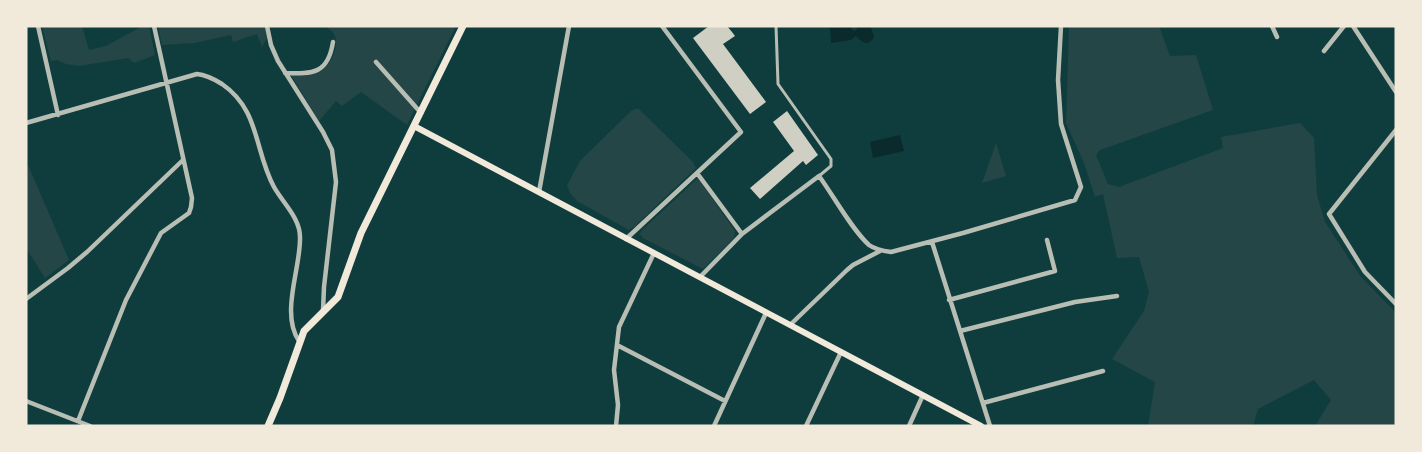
<svg xmlns="http://www.w3.org/2000/svg" width="1422" height="452" font-family="Montserrat,sans-serif">
  <style>
    .green { fill: #244646 }
    .water { fill: #0a2a2b }
    .building { fill: #cfcfc3 }
    .lines { fill: none; stroke-linecap: round; stroke-linejoin: round }
    .pedestrian { stroke: #b8beb3; stroke-width: 3 }
    .minor { stroke: #b8beb3; stroke-width: 4.5 }
    .secondary { stroke: #f1e9da; stroke-width: 6 }
    .primary { stroke: #f1e9da; stroke-width: 7 }
  </style>
  <rect width="100%" height="100%" fill="#0f3d3e"/>
  <path class="green" d="M 42,26 L 82,26 L 89,50 L 106,46 L 139,28 L 149,26 L 155,55 L 134,63 L 128,58 L 79,66 L 66,64 L 57,60 L 51,61 Z
    M 158,26 L 266,26 L 267,38 L 262,47 L 257,34 L 233,42 L 231,35 L 194,43 L 162,45 Z
    M 325,26 L 456,26 L 407,125 L 361,92 L 342,106 L 336,101 L 319,121 L 291,75 C 301,75 310,76 319,72 C 331,66 340,46 334,34 C 332,30 328,29 325,26 Z
    M 1069,26 L 1159,26 L 1170,56 L 1196,55 L 1213,110 L 1100,150 L 1096,155 L 1108,184 L 1119,187 L 1223,148 L 1221,137 L 1300,123 L 1314,138 L 1317,195 L 1325,222 L 1361,277 L 1396,313 L 1396,426 L 1315,426 L 1331,400 L 1314,380 L 1258,409 L 1253,426 L 1148,426 L 1155,382 L 1112,359 L 1144,311 L 1149,292 L 1139,257 L 1117,258 L 1103,194 L 1095,197 L 1084,163 L 1066,123 Z
    M 635,109 L 639,109 L 641,111 L 693,162 L 696,168 L 635,226 L 629,230 L 577,201 L 570,193 L 567,185 L 580,161 L 631,111 Z
    M 996,143 L 1006,176 L 982,183 Z
    M 28,165 L 69,260 L 45,278 L 26,248 L 26,166 Z
    M 697,179 L 700,181 L 735,231 L 734,238 L 703,269 L 643,238 L 640,234 L 642,230 Z"/>
  <path class="water" d="M 830,26 L 835,26 L 836,28 L 849,26 L 854,31 L 857,30 L 856,26 L 870,26 L 874,36 C 870,47 862,43 856,36 L 851,40 L 831,43 Z
    M 900,135 L 904,151 L 873,158 L 870,142 Z"/>
  <path class="building" d="M 709,26 L 727,26 L 732,32 L 735,36 L 723,44 L 766,102 L 750,114 L 693,38 Z
    M 787,111 L 818,155 L 806,165 L 803,161 L 760,199 L 750,188 L 794,151 L 773,122 Z"/>
  <g class="lines">
    <path class="pedestrian" d="M 776,26 L 778,84 L 831,159 L 831,166 L 819,176"/>
    <path class="minor" d="M 38,26 L 58,115
      M 267,26 L 271,45 L 278,61 L 323,132 L 332,150 L 336,182 L 324,287 L 323,311
      M 1272,26 L 1277,37
      M 1353,26 L 1396,92
      M 1324,51 L 1344,26
      M 376,62 L 421,113
      M 285,73 C 313,74 328,74 333,42
      M 26,123 L 197,74 C 207,75 214,79 222,84 C 260,110 254,150 274,187 C 283,203 300,218 300,237 C 301,268 280,313 299,341
      M 1396,130 L 1329,214 L 1365,272 L 1396,304
      M 697,173 L 742,234
      M 539,192 L 569,26
      M 626,239 L 741,132 L 662,26
      M 932,242 L 990,426
      M 701,276 L 742,234 L 819,176 C 833,195 852,230 869,245 C 876,250 883,251 891,252 L 963,233 L 1075,200 L 1081,187 L 1061,124 L 1058,80 L 1061,26
      M 26,299 L 68,268 L 87,252 L 183,160
      M 949,300 L 1055,271 L 1047,240
      M 790,325 L 847,270 L 853,265 L 880,251
      M 960,331 L 1075,302 L 1117,296
      M 617,345 L 725,401
      M 26,401 L 90,426
      M 983,403 L 1103,371
      M 78,421 L 126,300 L 161,233 L 189,213 L 191,207 L 192,198 L 154,26
      M 616,426 L 618,405 L 614,370 L 619,327 L 654,253
      M 714,426 L 766,313
      M 806,426 L 841,352
      M 909,426 L 923,395"/>
    <path class="secondary" d="M 414,126 L 981,426"/>
    <path class="primary" d="M 268,426 L 280,398 L 304,331 L 338,297 L 361,233 L 463,26"/>
  </g>
  <rect width="1422" height="452" fill="none" stroke="#f1e9da" stroke-width="55"/>
</svg>
